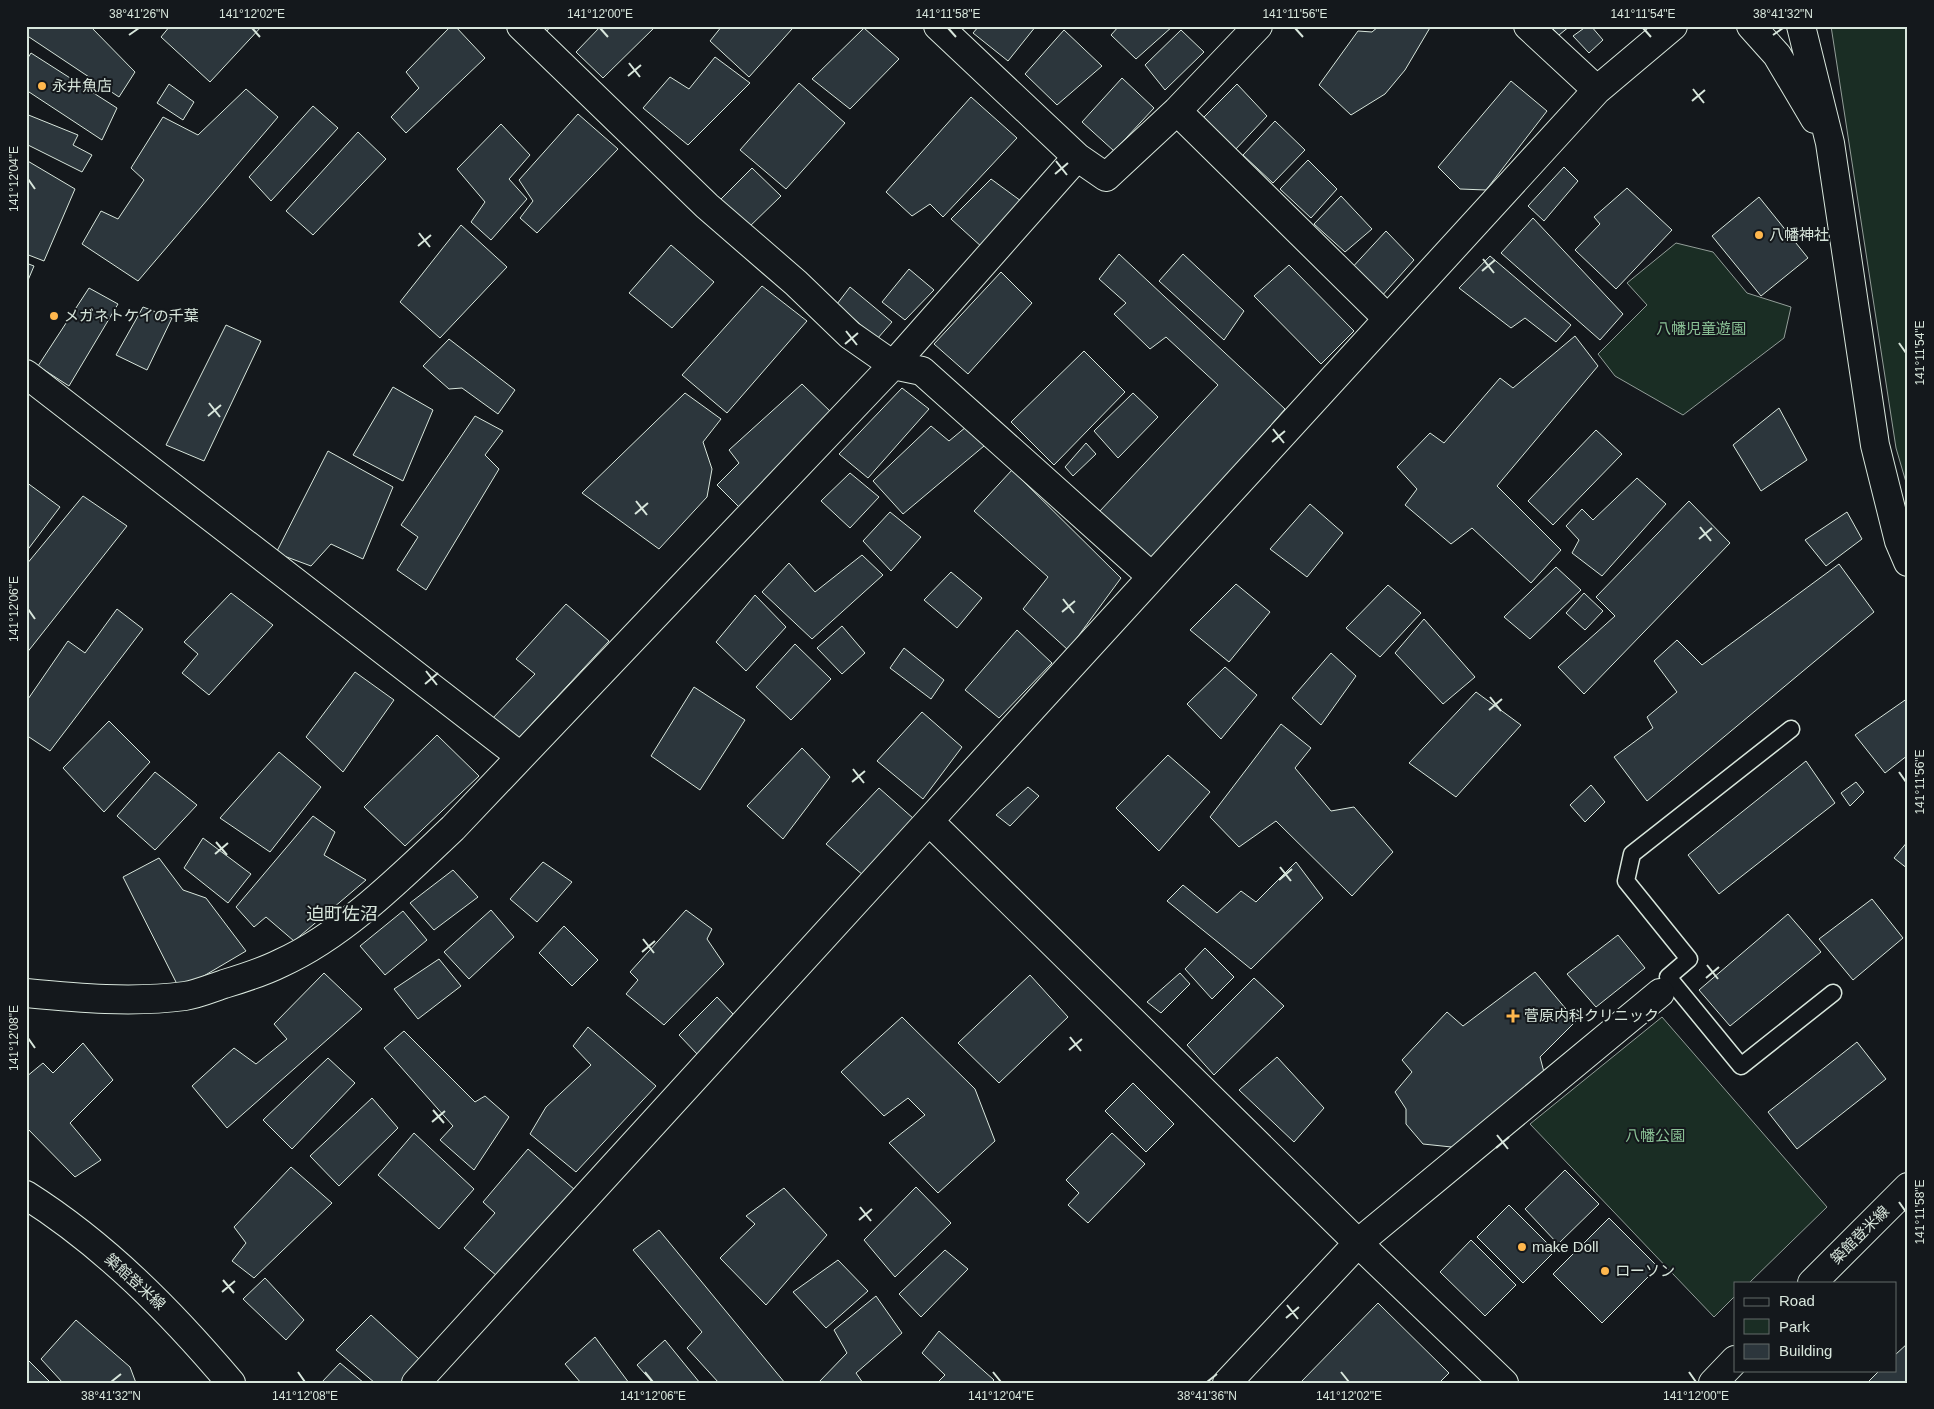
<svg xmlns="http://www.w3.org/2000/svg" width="1934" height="1409" font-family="Arial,'Noto Sans JP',sans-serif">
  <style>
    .green { fill: #1a2d24; stroke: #939e99 }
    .building { fill: #2c363c; stroke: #d8e6dc }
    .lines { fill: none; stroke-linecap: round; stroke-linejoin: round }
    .lane-casing { stroke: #d8e6dc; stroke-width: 19 }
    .street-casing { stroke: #d8e6dc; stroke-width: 30 }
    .primary-casing { stroke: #d8e6dc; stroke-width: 30 }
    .lane { stroke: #14181c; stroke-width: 16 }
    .street { stroke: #14181c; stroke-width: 28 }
    .primary { stroke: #14181c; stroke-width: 28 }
    .ticks { fill: none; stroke: #d8e6dc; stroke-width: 2 }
    .poi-dot { fill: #ffb74d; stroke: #14181c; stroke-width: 2 }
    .labels { text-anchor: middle; stroke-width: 4; stroke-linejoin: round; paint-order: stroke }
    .poi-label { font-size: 15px; fill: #d8e6dc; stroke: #14181c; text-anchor: start }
    .park-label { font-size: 15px; fill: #8ac095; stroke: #14181c }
    .street-label { font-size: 15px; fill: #d8e6dc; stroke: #14181c }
    .quarter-label { font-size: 18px; fill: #d8e6dc; stroke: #14181c }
    .neatline { fill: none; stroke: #d8e6dc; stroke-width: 2 }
    .ticks-label { font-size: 12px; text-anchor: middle; fill: #d8e6dc }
  </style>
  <rect width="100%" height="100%" fill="#14181c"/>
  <path class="green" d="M 1831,26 L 1908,26 L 1908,489 L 1896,448 Z
    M 1676,243 L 1713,252 L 1747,293 L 1791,307 L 1784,338 L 1683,415 L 1615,376 L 1598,354 L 1647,305 L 1627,283 Z
    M 1662,1017 L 1827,1207 L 1749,1283 L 1735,1283 L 1735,1296 L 1714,1317 L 1530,1124 Z"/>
  <path class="building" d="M 26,26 L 90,26 L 135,72 L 119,97 L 26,35 Z
    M 170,26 L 262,26 L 210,82 L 161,37 Z
    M 451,26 L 455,26 L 485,58 L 406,133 L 391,117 L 419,88 L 406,72 Z
    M 538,26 L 551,26 L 546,32 Z
    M 601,26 L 656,26 L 603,78 L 576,52 Z
    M 722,26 L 789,26 L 792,29 L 749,77 L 710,41 Z
    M 979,26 L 1036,26 L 1008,61 L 973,33 Z
    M 1119,26 L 1173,26 L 1136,59 L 1111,35 Z
    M 1379,26 L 1431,26 L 1405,70 L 1385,94 L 1351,115 L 1319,85 L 1358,31 L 1372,32 Z
    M 1550,26 L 1570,26 L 1559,35 Z
    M 1587,26 L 1591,26 L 1603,40 L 1589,53 L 1573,36 Z
    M 864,28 L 899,59 L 850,109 L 812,79 Z
    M 1064,30 L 1102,66 L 1057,105 L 1025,74 Z
    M 1181,30 L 1204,52 L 1165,90 L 1145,65 Z
    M 31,53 L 117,108 L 102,140 L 26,90 L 26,61 Z
    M 715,57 L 750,83 L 688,145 L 643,108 L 670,77 L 689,89 Z
    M 1122,78 L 1154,108 L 1114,151 L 1082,122 Z
    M 1511,81 L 1547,111 L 1486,190 L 1460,189 L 1438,167 Z
    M 799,83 L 845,123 L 786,189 L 740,150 Z
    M 169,84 L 194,102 L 183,120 L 157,103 Z
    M 1237,84 L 1267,116 L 1234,151 L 1204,117 Z
    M 246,89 L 278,117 L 138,281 L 82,244 L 101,211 L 118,219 L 144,180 L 131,168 L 163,117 L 198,135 Z
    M 971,97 L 1017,138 L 943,217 L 930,204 L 912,216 L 886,192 Z
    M 313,106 L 338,128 L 271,201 L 249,177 Z
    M 26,114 L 78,135 L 73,145 L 92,155 L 82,172 L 26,144 Z
    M 578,114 L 618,149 L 537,233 L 520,218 L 533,201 L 519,180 Z
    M 1275,121 L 1305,150 L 1273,183 L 1243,155 Z
    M 501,124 L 530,155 L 509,179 L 527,199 L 491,240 L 471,222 L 485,202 L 457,169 Z
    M 358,132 L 386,159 L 313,235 L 286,211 Z
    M 26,160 L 75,189 L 44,261 L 26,254 Z
    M 1308,160 L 1337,189 L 1311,218 L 1280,189 Z
    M 1564,167 L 1578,181 L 1544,221 L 1528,206 Z
    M 752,168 L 781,196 L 746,230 L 718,202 Z
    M 991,179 L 1021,201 L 983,248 L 951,219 Z
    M 1627,188 L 1672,230 L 1616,289 L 1575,250 L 1600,224 L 1594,217 Z
    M 1341,196 L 1372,229 L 1345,252 L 1314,224 Z
    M 1759,197 L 1808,258 L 1761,296 L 1712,236 Z
    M 1533,218 L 1623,314 L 1600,340 L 1501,253 Z
    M 461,225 L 507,267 L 440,338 L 400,302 Z
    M 1386,231 L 1414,260 L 1380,298 L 1349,271 Z
    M 671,245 L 714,282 L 672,328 L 629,293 Z
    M 1119,254 L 1285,409 L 1152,562 L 1099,512 L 1218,385 L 1166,337 L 1150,349 L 1114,314 L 1126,303 L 1099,279 Z
    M 1183,254 L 1244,311 L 1224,340 L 1159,281 Z
    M 1490,256 L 1571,325 L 1556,342 L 1525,318 L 1511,328 L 1459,288 Z
    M 26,263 L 34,266 L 26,285 Z
    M 1289,265 L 1354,331 L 1321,364 L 1254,296 Z
    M 909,269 L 934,290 L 905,320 L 882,302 Z
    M 1001,272 L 1032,303 L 968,374 L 934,344 Z
    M 762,286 L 807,321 L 727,413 L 682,375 Z
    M 850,287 L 892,322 L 877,339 L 837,304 Z
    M 89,288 L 118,304 L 69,386 L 38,366 Z
    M 143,307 L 172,318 L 147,370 L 116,355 Z
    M 226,325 L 261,341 L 204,461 L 166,445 Z
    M 1575,336 L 1598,366 L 1497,486 L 1561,550 L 1531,583 L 1472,528 L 1451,544 L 1405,505 L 1417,489 L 1397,467 L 1430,433 L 1444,443 L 1500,378 L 1513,388 Z
    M 449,339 L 515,390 L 498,414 L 462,388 L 449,389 L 423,366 Z
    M 1084,351 L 1125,392 L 1054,465 L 1011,422 Z
    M 802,384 L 833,414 L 741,509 L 717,485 L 739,463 L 729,450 Z
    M 393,387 L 433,410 L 403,481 L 353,455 Z
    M 902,388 L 929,409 L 868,478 L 839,454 Z
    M 685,393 L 721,419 L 703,442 L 712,469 L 707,497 L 659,549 L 582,493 Z
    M 1133,393 L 1158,417 L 1118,458 L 1094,431 Z
    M 1779,408 L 1807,460 L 1761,491 L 1733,445 Z
    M 475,416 L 503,431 L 485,455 L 499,469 L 426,590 L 397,570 L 418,537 L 401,525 Z
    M 931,426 L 949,441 L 966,427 L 984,446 L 903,514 L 873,481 Z
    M 1596,430 L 1622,454 L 1553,525 L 1528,501 Z
    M 1086,443 L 1096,454 L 1073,476 L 1065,467 Z
    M 328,451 L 393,487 L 363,559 L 331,544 L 311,566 L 276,553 Z
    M 1012,470 L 1121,578 L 1068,650 L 1023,609 L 1048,577 L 974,511 Z
    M 850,473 L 879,497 L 850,528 L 821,501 Z
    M 1637,478 L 1666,504 L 1602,576 L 1572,553 L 1579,540 L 1566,526 L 1582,509 L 1593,520 Z
    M 26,482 L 60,507 L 26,552 Z
    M 83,496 L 127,526 L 26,654 L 26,565 Z
    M 1689,501 L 1730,543 L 1584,694 L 1558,667 L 1615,616 L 1596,597 Z
    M 1310,504 L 1343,533 L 1307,577 L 1270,549 Z
    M 890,512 L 921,537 L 891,571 L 863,541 Z
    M 1847,512 L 1862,539 L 1826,566 L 1805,540 Z
    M 862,555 L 883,575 L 812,639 L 762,592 L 789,563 L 815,592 Z
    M 1839,564 L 1874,612 L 1647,801 L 1614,757 L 1653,728 L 1647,717 L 1677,692 L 1654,661 L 1677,640 L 1702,665 Z
    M 1556,567 L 1581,590 L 1530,639 L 1504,617 Z
    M 951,572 L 982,598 L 957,628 L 924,600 Z
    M 1236,584 L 1270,612 L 1229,662 L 1190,630 Z
    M 1388,585 L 1421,613 L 1380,657 L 1346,628 Z
    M 231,593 L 273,625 L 209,695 L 182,673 L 198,654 L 184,642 Z
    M 1584,593 L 1603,611 L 1585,630 L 1566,613 Z
    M 755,595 L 786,627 L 746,671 L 716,642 Z
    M 566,604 L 609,641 L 516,741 L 491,720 L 535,674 L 516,659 Z
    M 117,609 L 143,629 L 50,751 L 26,735 L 26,702 L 68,641 L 85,653 Z
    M 1424,619 L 1475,677 L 1443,704 L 1395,653 Z
    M 842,626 L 865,653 L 842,674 L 817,648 Z
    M 1017,630 L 1052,663 L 999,718 L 965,690 Z
    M 795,644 L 831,679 L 791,720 L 756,687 Z
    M 904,648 L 944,680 L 931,699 L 890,668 Z
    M 1331,653 L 1356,676 L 1321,725 L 1292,698 Z
    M 1225,667 L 1257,695 L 1221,739 L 1187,704 Z
    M 355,672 L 394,700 L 343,772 L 306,737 Z
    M 694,687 L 745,720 L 700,790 L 651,756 Z
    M 1476,692 L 1521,725 L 1456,797 L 1409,763 Z
    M 1908,698 L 1908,755 L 1885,773 L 1855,735 Z
    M 922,712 L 962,747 L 923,799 L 877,761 Z
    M 109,721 L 150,762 L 104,812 L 63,768 Z
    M 1281,724 L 1311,748 L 1295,768 L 1331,811 L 1354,807 L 1393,852 L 1352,896 L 1276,821 L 1239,847 L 1210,817 Z
    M 437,735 L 479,776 L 405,846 L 364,807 Z
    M 802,748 L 830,777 L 783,839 L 747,806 Z
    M 279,752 L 321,787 L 270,852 L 220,818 Z
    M 1168,755 L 1210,792 L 1159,851 L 1116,808 Z
    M 1806,761 L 1835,803 L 1719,894 L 1688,855 Z
    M 155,772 L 197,805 L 155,850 L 117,816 Z
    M 1856,782 L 1864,792 L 1850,806 L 1841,793 Z
    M 1591,785 L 1605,802 L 1585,822 L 1570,805 Z
    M 1028,787 L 1039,796 L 1010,826 L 996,815 Z
    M 879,788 L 914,819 L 863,875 L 826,844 Z
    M 313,816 L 335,832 L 324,855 L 366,880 L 294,941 L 266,917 L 254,927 L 236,907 Z
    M 203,838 L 251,874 L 228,903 L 184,868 Z
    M 1908,841 L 1908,869 L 1894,858 Z
    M 159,858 L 183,890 L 206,898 L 246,951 L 180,990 L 123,877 Z
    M 543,862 L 572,882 L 537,922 L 510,899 Z
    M 1296,862 L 1323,898 L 1251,969 L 1167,901 L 1183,885 L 1217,913 L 1241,891 L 1256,902 Z
    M 453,870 L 478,897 L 434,930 L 410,903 Z
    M 1872,899 L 1903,938 L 1853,980 L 1819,939 Z
    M 491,910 L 514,937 L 469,979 L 444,952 Z
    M 686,910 L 712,929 L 707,939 L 724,964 L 664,1025 L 626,994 L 638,980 L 630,972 Z
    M 403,911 L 427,940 L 385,975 L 360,946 Z
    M 1788,914 L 1821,952 L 1730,1026 L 1699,990 Z
    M 564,926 L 598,960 L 572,986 L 539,953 Z
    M 1618,935 L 1645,968 L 1596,1007 L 1567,974 Z
    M 1205,948 L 1234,977 L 1212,999 L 1185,969 Z
    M 439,959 L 461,986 L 418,1019 L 394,989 Z
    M 1535,972 L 1576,1021 L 1540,1057 L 1545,1076 L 1461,1148 L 1423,1144 L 1406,1124 L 1406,1109 L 1395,1092 L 1412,1072 L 1402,1060 L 1447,1012 L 1463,1026 Z
    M 324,973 L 362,1009 L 227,1128 L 192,1086 L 234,1048 L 256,1064 L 287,1039 L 274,1024 Z
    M 1180,973 L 1190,984 L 1161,1013 L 1147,1002 Z
    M 1030,975 L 1068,1017 L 999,1083 L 958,1043 Z
    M 1254,978 L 1284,1006 L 1214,1075 L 1187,1045 Z
    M 717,997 L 733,1014 L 698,1055 L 679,1035 Z
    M 902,1017 L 975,1089 L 995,1141 L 938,1193 L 889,1143 L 925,1115 L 908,1098 L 884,1116 L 841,1072 Z
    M 588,1027 L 656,1086 L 576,1172 L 530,1134 L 546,1107 L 591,1065 L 573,1046 Z
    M 404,1031 L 475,1102 L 485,1096 L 509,1117 L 474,1170 L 440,1140 L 453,1126 L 384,1048 Z
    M 1857,1042 L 1886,1079 L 1797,1149 L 1768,1112 Z
    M 83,1043 L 113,1080 L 70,1123 L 101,1160 L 75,1177 L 26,1127 L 26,1077 L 43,1063 L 53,1073 Z
    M 1277,1057 L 1324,1108 L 1294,1142 L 1239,1090 Z
    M 328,1058 L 355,1083 L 292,1149 L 263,1120 Z
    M 1133,1083 L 1174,1124 L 1146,1152 L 1105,1111 Z
    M 372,1098 L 398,1128 L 339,1186 L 310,1156 Z
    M 414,1133 L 474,1189 L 439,1229 L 378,1175 Z
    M 1112,1133 L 1145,1164 L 1088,1223 L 1068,1205 L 1079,1193 L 1066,1180 Z
    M 528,1149 L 575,1190 L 497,1276 L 464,1248 L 495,1213 L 483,1202 Z
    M 291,1167 L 332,1203 L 254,1278 L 232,1261 L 246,1243 L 234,1227 Z
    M 1565,1170 L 1599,1204 L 1558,1244 L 1525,1209 Z
    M 916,1187 L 951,1223 L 895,1277 L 864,1240 Z
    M 784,1188 L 827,1235 L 766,1305 L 720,1258 L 755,1224 L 746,1216 Z
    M 1509,1205 L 1555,1251 L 1523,1283 L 1477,1237 Z
    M 1609,1218 L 1658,1267 L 1602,1323 L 1553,1274 Z
    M 659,1230 L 785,1383 L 719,1383 L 687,1348 L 702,1332 L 633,1250 Z
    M 1471,1240 L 1516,1285 L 1485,1316 L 1440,1272 Z
    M 945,1250 L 968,1269 L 921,1317 L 899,1294 Z
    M 838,1260 L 868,1291 L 826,1328 L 793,1292 Z
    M 265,1278 L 304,1320 L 286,1340 L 243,1299 Z
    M 876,1296 L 902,1333 L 856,1373 L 863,1383 L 818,1383 L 847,1353 L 834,1330 Z
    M 1378,1303 L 1449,1373 L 1439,1383 L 1300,1383 Z
    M 371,1315 L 419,1359 L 400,1383 L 375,1383 L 336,1350 Z
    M 76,1320 L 130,1367 L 136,1383 L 63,1383 L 41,1359 Z
    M 939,1331 L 994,1380 L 991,1383 L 937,1383 L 945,1375 L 922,1353 Z
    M 595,1337 L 629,1383 L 581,1383 L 565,1364 Z
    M 665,1340 L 700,1383 L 653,1383 L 637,1365 Z
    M 1908,1343 L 1908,1383 L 1867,1383 L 1880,1370 L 1895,1370 L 1895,1355 Z
    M 26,1358 L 51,1383 L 26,1383 Z
    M 340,1363 L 364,1383 L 321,1383 Z"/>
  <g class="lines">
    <defs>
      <path id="lane" d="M 1791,729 L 1632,854 L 1626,881 L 1689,959 L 1668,977 L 1741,1066 L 1833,993"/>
      <path id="street" d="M 521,26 L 707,206 L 796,283 L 850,335 L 893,365 L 922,371 L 1151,576
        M 938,26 L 1077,157
        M 1528,26 L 1597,90
        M 1751,26 L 1777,55 L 1815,119
        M 1801,26 L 1830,143 L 1875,445 L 1899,541 L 1908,562
        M 1177,111 L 1387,318
        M 26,374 L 520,756
        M 26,993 C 79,998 132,1003 185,996 C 198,994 212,988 224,984 C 244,978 263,972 281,963 C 345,934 403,875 453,828 L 893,365 L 1077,157 L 1106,177 L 1177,111 L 1258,26
        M 416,1383 L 929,821
        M 1227,1383 L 1358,1243 L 1660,993
        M 1504,1383 L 1358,1243 L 929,821 L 1597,90 L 1673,26"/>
      <path id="primary" d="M 26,1195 C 105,1245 171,1312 231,1383
        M 1812,1283 L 1908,1187
        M 1713,1383 L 1735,1360"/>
    </defs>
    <use href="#lane" class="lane-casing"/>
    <use href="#street" class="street-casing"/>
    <use href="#primary" class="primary-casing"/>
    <use href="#lane" class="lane"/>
    <use href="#street" class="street"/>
    <use href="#primary" class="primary"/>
  </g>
  <path class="ticks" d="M 252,28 L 260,37M 600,28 L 608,37M 948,28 L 956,37M 1295,28 L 1303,37M 1643,28 L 1651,37M 129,35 L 139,28M 1773,35 L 1783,28M 629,63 L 640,77M 628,76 L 641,65M 1693,89 L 1704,103M 1692,101 L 1705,90M 1056,161 L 1067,175M 1055,174 L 1068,163M 28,179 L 35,189M 419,233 L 430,247M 418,246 L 431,235M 1483,259 L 1494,273M 1482,271 L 1495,260M 846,331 L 857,345M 1899,343 L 1906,353M 845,344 L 858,333M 209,403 L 220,417M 208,416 L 221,405M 1273,429 L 1284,443M 1272,442 L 1285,431M 636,501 L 647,515M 635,514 L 648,503M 1700,527 L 1711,541M 1699,539 L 1712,528M 1063,599 L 1074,613M 28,609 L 35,619M 1062,612 L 1075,601M 426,671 L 437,685M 425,684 L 438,673M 1490,697 L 1501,711M 1489,710 L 1502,699M 853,769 L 864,783M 1899,772 L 1906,782M 852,782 L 865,771M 216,842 L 227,855M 215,854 L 228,843M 1280,867 L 1291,881M 1279,880 L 1292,869M 643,939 L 654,953M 642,952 L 655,941M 1707,965 L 1718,979M 1706,978 L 1719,967M 1070,1037 L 1081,1051M 28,1038 L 35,1048M 1069,1050 L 1082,1039M 433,1110 L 444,1123M 432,1122 L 445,1111M 1497,1135 L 1508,1149M 1496,1148 L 1509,1137M 1899,1202 L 1906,1212M 860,1207 L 871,1221M 859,1220 L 872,1209M 223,1280 L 234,1293M 222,1292 L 235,1281M 1287,1305 L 1298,1319M 1286,1318 L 1299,1307M 298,1372 L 305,1382M 645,1372 L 653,1382M 993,1372 L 1001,1382M 1341,1372 L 1349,1382M 1689,1372 L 1696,1382M 111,1382 L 121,1374M 1207,1382 L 1217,1374"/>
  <g class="poi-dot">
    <circle cx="42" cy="86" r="5"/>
    <circle cx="1759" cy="235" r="5"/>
    <circle cx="54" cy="316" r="5"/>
    <path d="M1510.5 1008.5h5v5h5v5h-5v5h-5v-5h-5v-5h5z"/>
    <circle cx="1522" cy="1247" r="5"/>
    <circle cx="1605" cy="1271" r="5"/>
  </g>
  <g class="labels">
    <g class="poi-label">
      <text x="52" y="91">永井魚店</text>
      <text x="1769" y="240">八幡神社</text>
      <text x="64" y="321">メガネトケイの千葉</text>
      <text x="1524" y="1021">菅原内科クリニック</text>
      <text x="1532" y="1252">make Doll</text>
      <text x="1615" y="1276">ローソン</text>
    </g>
    <g class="park-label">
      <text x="1701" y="334">八幡児童遊園</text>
      <text x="1655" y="1141">八幡公園</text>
    </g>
    <g class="street-label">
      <text transform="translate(1860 1235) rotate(-45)" y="5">築館登米線</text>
      <text transform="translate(135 1282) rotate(42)" y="5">築館登米線</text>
    </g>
    <g class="quarter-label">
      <text x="342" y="920">迫町佐沼</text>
    </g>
  </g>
  <rect width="1934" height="1409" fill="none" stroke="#14181c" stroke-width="55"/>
  <rect x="1734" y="1282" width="162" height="90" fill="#14181c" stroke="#626a69"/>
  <rect x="1744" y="1298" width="25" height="8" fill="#14181c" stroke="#626a69"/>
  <text x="1779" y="1306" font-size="15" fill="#d8e6dc">Road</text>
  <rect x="1744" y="1319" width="25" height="15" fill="#1a2d24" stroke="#626a69"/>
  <text x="1779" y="1332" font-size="15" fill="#d8e6dc">Park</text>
  <rect x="1744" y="1344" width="25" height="15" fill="#2c363c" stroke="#626a69"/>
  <text x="1779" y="1356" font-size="15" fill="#d8e6dc">Building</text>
  <rect x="28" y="28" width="1878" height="1354" class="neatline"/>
  <g class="ticks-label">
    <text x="139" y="18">38°41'26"N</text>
    <text x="252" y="18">141°12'02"E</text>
    <text x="600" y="18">141°12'00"E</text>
    <text x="948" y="18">141°11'58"E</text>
    <text x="1295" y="18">141°11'56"E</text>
    <text x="1643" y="18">141°11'54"E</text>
    <text x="1783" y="18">38°41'32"N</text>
    <text transform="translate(14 179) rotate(-90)" y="4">141°12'04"E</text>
    <text transform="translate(1920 353) rotate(-90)" y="4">141°11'54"E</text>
    <text transform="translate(14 609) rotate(-90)" y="4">141°12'06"E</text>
    <text transform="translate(1920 782) rotate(-90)" y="4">141°11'56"E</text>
    <text transform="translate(14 1038) rotate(-90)" y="4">141°12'08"E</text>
    <text transform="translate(1920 1212) rotate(-90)" y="4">141°11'58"E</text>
    <text x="111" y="1400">38°41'32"N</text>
    <text x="305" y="1400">141°12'08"E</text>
    <text x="653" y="1400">141°12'06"E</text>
    <text x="1001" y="1400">141°12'04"E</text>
    <text x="1207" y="1400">38°41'36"N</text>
    <text x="1349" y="1400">141°12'02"E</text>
    <text x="1696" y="1400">141°12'00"E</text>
  </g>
</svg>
